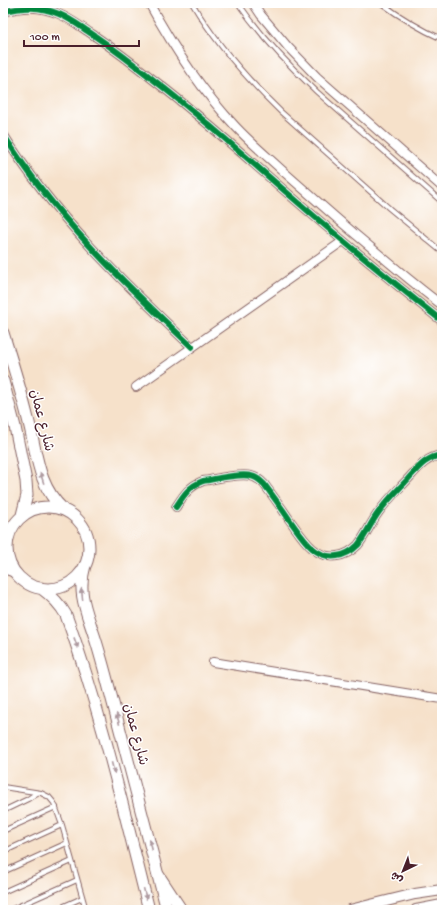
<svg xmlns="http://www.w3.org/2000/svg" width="445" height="913" font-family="'Gochi Hand','Playpen Sans Arabic',sans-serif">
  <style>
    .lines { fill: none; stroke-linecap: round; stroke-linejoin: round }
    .service-casing { stroke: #866363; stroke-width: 6 }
    .minor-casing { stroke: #866363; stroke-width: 10 }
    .tertiary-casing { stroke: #866363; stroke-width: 12 }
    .secondary-casing { stroke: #866363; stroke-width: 13 }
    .service { stroke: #fff; stroke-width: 4 }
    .minor { stroke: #fff; stroke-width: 8 }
    .tertiary { stroke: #fff; stroke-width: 10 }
    .secondary { stroke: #fff; stroke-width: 11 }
    .cycleway-casing { stroke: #fff; stroke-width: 8 }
    .cycleway { stroke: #00873e; stroke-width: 6 }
    .oneway { fill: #ae9aa0 }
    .labels { text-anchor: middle; stroke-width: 3; stroke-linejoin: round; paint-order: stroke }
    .street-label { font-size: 14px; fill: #4a1f2b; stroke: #fff }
  </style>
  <rect width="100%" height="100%" fill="#fff"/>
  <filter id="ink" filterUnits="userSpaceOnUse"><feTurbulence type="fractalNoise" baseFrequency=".025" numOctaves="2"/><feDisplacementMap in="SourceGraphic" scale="8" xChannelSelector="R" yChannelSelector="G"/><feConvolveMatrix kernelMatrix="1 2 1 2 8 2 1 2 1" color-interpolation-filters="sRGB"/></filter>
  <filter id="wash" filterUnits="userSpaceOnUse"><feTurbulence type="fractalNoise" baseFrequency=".012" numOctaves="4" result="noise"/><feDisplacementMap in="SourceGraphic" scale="16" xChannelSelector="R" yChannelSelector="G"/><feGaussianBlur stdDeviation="0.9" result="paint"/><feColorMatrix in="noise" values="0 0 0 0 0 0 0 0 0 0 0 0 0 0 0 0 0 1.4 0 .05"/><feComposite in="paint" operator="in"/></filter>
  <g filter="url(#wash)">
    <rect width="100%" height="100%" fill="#f6e1ca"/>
  </g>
  <g filter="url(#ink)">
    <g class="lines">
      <defs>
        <path id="service" d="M 192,3 C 216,44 247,79 281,112 L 390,209 L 442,252
          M 238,3 C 261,36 288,65 317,92 L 442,202
          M 381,3 C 400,17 420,29 442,39
          M 3,787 L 41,793 L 49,797 L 54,803 L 62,825 L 86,910
          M 3,811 L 28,799 L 37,793
          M 3,831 L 56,807
          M 3,852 L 62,825
          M 3,872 L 67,843
          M 3,892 L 72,861
          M 10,910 L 77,880
          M 55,910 L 82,898"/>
        <path id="minor" d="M 149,3 C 173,47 201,90 236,127 C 251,143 268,157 284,172 C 308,193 331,214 355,234 C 384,258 412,283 442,305
          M 253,3 L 261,15 L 288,47 L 317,77 L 442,187
          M 3,12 C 23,6 40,6 59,14 C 71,19 81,27 92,34 C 114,49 135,65 155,81 C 206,120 252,163 300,204 C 346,244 394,283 442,321
          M 3,134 C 55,217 121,280 192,347
          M 136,387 L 343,241
          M 176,507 C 183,496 189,486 203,481 C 216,479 239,473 251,476 C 256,477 260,480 264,484 C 273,496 281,507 289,519 C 301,535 314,560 337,556 C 345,555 352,551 358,545 C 365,536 370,525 376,516 C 385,502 397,491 408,479 C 418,468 426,457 442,455
          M 3,546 L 7,541
          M 3,569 L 15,573
          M 213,662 L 442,699"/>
        <path id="tertiary" d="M 159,875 L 182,910
          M 350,910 L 415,894 L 442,890
          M 416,910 L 442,905"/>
        <path id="secondary" d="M 3,333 C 12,362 21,390 28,419 C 37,452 37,485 63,509
          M 3,381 L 15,427 L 26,481 L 27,495 L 22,515
          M7 548a41 41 0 1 1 82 0a41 41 0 1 1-82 0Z
          M 85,565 C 77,593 86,610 94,635 C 99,650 103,665 107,680 L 167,910
          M 41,588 C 52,596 60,604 66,615 C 101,711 124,811 149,910"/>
      </defs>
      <use href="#service" class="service-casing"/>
      <use href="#minor" class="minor-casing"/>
      <use href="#tertiary" class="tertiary-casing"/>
      <use href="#secondary" class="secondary-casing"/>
      <use href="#service" class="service"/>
      <use href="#minor" class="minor"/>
      <use href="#tertiary" class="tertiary"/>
      <use href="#secondary" class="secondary"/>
      <defs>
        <path id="cycleway" d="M 3,12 C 23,6 40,6 59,14 C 71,19 81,27 92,34 C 114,49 135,65 155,81 C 206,120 252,163 300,204 C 346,244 394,283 442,321
          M 3,134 C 55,217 121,280 192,347
          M 176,507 C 183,496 189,486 203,481 C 216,479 239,473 251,476 C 256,477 260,480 264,484 C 273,496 281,507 289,519 C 301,535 314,560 337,556 C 345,555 352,551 358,545 C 365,536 370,525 376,516 C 385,502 397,491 408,479 C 418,468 426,457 442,455"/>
      </defs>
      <use href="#cycleway" class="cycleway-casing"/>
      <use href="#cycleway" class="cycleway"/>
    </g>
    <defs><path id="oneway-solid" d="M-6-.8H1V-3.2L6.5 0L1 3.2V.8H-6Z"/></defs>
    <g class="oneway">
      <use href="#oneway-solid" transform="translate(42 478) rotate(-108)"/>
      <use href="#oneway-solid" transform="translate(82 594) rotate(-96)"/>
      <use href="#oneway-solid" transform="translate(76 643) rotate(70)"/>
      <use href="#oneway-solid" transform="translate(118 719) rotate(-105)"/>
      <use href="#oneway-solid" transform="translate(113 768) rotate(75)"/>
      <use href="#oneway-solid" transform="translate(151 845) rotate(-104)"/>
      <use href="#oneway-solid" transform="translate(145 894) rotate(76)"/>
    </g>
  </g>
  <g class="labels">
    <g class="street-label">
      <text transform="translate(43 420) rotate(76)" y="5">شارع عمان</text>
      <text transform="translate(137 734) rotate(75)" y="5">شارع عمان</text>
    </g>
  </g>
  <rect width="445" height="913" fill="none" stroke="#fff" stroke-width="16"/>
  <g transform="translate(403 871) rotate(223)" stroke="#ffffff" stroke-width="3" paint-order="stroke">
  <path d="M0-3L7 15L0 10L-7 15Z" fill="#4a1f2b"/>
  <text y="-6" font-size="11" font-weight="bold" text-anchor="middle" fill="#4a1f2b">ش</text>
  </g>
  <path d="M24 40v6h115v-6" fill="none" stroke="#4a1f2b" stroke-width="2"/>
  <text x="30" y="40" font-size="12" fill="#4a1f2b" stroke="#ffffff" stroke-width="3" paint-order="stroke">100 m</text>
</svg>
